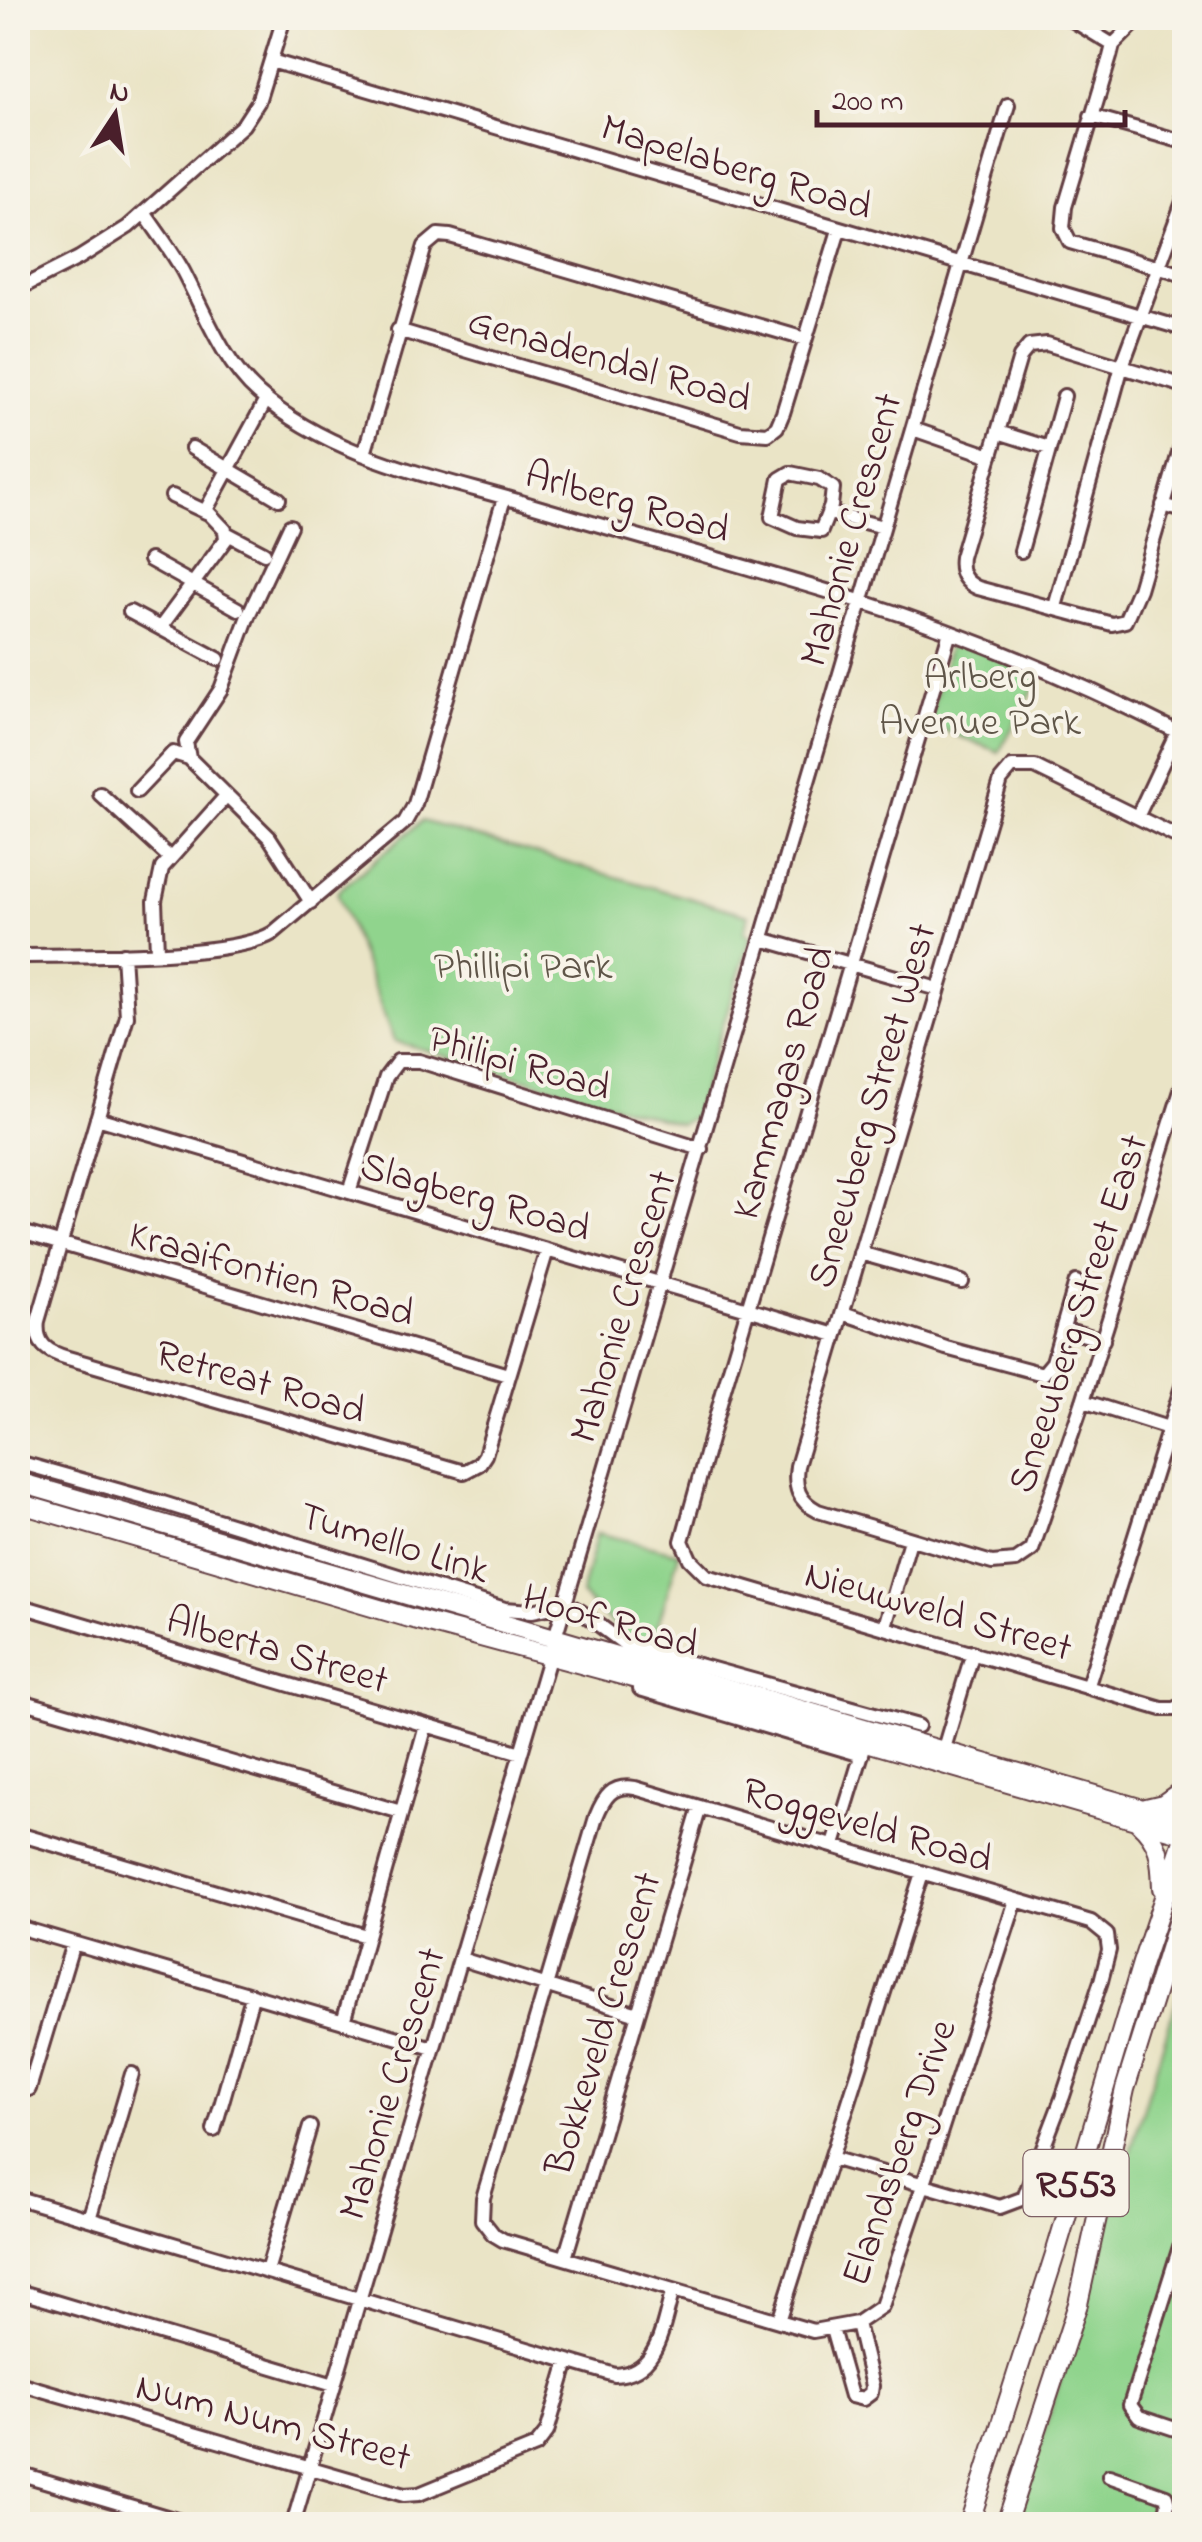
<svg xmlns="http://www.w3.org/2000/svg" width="1202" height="2542" font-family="'Indie Flower',sans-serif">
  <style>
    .green { fill: #90d48d; stroke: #6d7a5c; stroke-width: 2.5 }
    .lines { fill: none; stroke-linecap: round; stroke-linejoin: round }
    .minor-casing { stroke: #623d42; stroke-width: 18 }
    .major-casing { stroke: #623d42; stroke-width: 22 }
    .minor { stroke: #fff; stroke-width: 12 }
    .major { stroke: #fff; stroke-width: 18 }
    .labels { text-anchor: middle; stroke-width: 8; stroke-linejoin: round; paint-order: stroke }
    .shield { fill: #f7f3e8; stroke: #7e5f64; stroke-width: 2.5 }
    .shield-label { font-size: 38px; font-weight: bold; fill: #4a1f2b }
    .street-label { font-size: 40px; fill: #4a1f2b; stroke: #f7f3e8 }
    .park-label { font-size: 40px; fill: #5f5548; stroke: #f7f3e8 }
  </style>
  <rect width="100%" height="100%" fill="#f7f3e8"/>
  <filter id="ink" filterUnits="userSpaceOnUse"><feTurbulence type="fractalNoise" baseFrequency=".01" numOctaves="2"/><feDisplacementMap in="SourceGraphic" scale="20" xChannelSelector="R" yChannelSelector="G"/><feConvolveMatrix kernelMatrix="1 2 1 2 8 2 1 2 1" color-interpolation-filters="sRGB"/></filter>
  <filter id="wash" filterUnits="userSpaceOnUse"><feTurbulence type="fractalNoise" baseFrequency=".0048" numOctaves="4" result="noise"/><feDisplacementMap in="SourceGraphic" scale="40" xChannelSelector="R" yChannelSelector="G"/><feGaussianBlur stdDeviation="2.25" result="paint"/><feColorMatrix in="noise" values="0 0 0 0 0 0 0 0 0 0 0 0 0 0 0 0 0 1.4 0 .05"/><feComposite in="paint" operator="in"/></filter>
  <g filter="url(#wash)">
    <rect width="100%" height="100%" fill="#eae4c6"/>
    <path class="green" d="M 951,640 L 1042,674 L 999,752 L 928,724 Z
      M 422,821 L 748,915 L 744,933 L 751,936 L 694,1117 L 680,1124 L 394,1041 L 337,892 Z
      M 597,1533 L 679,1553 L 653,1642 L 630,1641 L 581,1595 Z
      M 1184,1976 L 1184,2524 L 1016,2524 Z"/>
  </g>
  <g filter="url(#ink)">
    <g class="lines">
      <defs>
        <path id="minor" d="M 1069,18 L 1113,45
          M 1140,18 L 1113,45 L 1110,57 L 1065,207 L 1063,228 L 1070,242 L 1184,275
          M 271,61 L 1184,329
          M 1091,116 L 1184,142
          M 145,214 C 158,233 172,251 183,271 C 204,311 223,362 258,393 C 328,455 427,475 514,500 C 630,535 747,566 863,602 C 974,637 1080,683 1184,735
          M 18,289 L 79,258 L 128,227 L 243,125 L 258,102 L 284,18
          M 398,330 L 740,432 L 768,434 L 777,427 L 783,413 L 839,230
          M 1184,386 L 1047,344 L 1029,346 L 1020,357 L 961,557 C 959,572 964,582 978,588 L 1112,624 L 1125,621 L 1139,589 L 1184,436
          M 913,429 L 991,456
          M 998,432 L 1049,448
          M 192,448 L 279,499
          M 364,454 L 425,246 L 438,235 L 450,236 L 805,339
          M 790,473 L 819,479 L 833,488 L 831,506 L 821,531 L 797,528 L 772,517 L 780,479 Z
          M 172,496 L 206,512
          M 1163,505 L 1184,511
          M 829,513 L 883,527
          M 226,533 L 264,553
          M 1021,551 L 1064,396
          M 150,560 L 238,609
          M 1055,607 L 1122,366 L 1184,199
          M 130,612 L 218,659
          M 160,628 L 226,539 L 225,530 L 206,510 L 266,400
          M 950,632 L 724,1389 L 682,1541 L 690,1559 L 707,1576 L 1162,1709 L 1175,1709 L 1184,1704
          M 189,758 L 186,742 L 221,689 L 248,616 L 290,526
          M 137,791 L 173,753 L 189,758 L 269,837 L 311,902
          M 100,794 L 170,858
          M 1138,815 L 1184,717
          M 1184,840 L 1035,767 L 1012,767 L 1001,780 L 797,1466 C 794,1487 798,1501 818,1511 L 992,1563 L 1016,1561 L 1032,1550 L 1083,1401 L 1184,1081
          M 762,939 L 938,989
          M 157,951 L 155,901 L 162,868 L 226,796
          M 123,954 L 127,1016 L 38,1321 C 35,1344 47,1352 68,1358 L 464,1472 L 479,1464 L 485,1455 L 547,1250
          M 18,956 C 73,955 231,959 273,933 L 405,822 L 415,804 L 504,498
          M 97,1118 L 836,1335
          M 349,1192 L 386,1077 L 398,1061 L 419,1061 L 701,1149
          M 18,1231 L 508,1375
          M 860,1253 L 962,1282
          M 843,1313 L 946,1348 L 1043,1374 L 1053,1362 L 1076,1282
          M 1064,1329 L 1103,1340
          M 1083,1401 L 1184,1433
          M 18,1462 L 163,1503 L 505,1609 L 532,1611 L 566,1604 L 580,1611 L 626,1645 L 918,1726
          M 18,1605 L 521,1753
          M 885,1626 L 910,1540
          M 1088,1685 L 1184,1380
          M 640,1689 L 862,1755
          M 18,1700 L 401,1812
          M 942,1755 L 973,1652
          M 18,1834 L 366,1936
          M 834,1845 L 864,1747
          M 18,1927 L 433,2048
          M 461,1959 L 638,2014
          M 343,2022 L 426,1725
          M 29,2089 L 73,1943
          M 214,2130 L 252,1997
          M 831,2158 L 1000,2207 L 1024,2198 L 1063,2096 L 1101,1981 L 1109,1950 L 1107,1935 L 1091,1922 L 635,1788 C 612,1784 604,1797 596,1817 L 483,2198 L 482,2220 L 493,2234 L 503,2240 L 813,2331 L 857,2323 L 882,2306 L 923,2186 L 1016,1900
          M 18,2198 L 615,2375 C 660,2373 662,2325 673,2290
          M 89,2219 L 132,2074
          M 1184,2234 L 1130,2405 L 1139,2417 L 1184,2432
          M 565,2258 L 700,1807
          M 267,2271 L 310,2127
          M 18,2291 L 334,2385
          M 779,2321 L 922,1873
          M 832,2329 L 851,2396 L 863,2399 L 871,2393 L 872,2386 L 857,2323
          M 18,2383 L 404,2495 L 419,2494 L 536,2446 L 547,2432 L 568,2361
          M 18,2473 L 190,2524
          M 1109,2476 L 1166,2496 L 1168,2504 L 1162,2524
          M 293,2524 L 1008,105"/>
        <path id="major" d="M 18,1482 L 1184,1821
          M 18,1503 L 410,1618 L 822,1729 L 1184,1834
          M 1146,1808 L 1163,1804 L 1184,1789
          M 1138,1822 C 1161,1842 1161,1860 1162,1888
          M 969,2524 L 1055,2254 L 1142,1963 L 1184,1838
          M 1006,2524 L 1078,2304 L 1125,2089 L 1184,1901"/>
      </defs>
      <use href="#minor" class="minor-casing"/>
      <use href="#major" class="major-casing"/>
      <use href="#minor" class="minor"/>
      <use href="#major" class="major"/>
    </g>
  </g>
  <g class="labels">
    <rect class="shield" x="1023.5" y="2150" width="105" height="66" rx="8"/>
    <g class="shield-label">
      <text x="1076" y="2196">R553</text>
    </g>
    <g class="street-label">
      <text transform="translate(737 165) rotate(17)" y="14">Mapelaberg Road</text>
      <text transform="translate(610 358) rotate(16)" y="14">Genadendal Road</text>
      <text transform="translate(628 500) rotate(16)" y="14">Arlberg Road</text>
      <text transform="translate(849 529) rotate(-74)" y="14">Mahonie Crescent</text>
      <text transform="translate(520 1061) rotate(16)" y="14">Philipi Road</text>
      <text transform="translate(781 1082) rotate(-74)" y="14">Kammagas Road</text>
      <text transform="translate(870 1105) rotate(-74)" y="14">Sneeuberg Street West</text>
      <text transform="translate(476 1195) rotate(16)" y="14">Slagberg Road</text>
      <text transform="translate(272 1272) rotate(16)" y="14">Kraaifontien Road</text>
      <text transform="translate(621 1306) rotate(-73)" y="14">Mahonie Crescent</text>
      <text transform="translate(1076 1313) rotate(-72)" y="14">Sneeuberg Street East</text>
      <text transform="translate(261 1380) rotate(16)" y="14">Retreat Road</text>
      <text transform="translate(395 1541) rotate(17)" y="14">Tumello Link</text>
      <text transform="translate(939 1609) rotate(16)" y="14">Nieuwveld Street</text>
      <text transform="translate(611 1619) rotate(16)" y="14">Hoof Road</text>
      <text transform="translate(278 1648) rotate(16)" y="14">Alberta Street</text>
      <text transform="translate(868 1823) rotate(16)" y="14">Roggeveld Road</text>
      <text transform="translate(601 2023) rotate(-73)" y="14">Bokkeveld Crescent</text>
      <text transform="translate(390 2083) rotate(-73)" y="14">Mahonie Crescent</text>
      <text transform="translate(897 2152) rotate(-71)" y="14">Elandsberg Drive</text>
      <text transform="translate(274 2420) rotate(15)" y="14">Num Num Street</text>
    </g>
    <g class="park-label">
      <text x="980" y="688">Arlberg<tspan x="980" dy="46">Avenue Park</tspan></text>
      <text x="523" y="978">Phillipi Park</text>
    </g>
  </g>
  <rect width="1202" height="2542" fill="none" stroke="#f7f3e8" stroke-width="60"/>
  <g transform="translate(115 115) rotate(12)" stroke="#f7f3e8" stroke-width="8" paint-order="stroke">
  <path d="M0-8L18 38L0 25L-18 38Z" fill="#4a1f2b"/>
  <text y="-15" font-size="28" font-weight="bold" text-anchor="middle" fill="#4a1f2b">N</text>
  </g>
  <path d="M817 110v15h308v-15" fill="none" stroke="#4a1f2b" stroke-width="5"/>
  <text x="832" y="110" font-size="30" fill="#4a1f2b" stroke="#f7f3e8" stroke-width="8" paint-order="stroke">200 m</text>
</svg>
